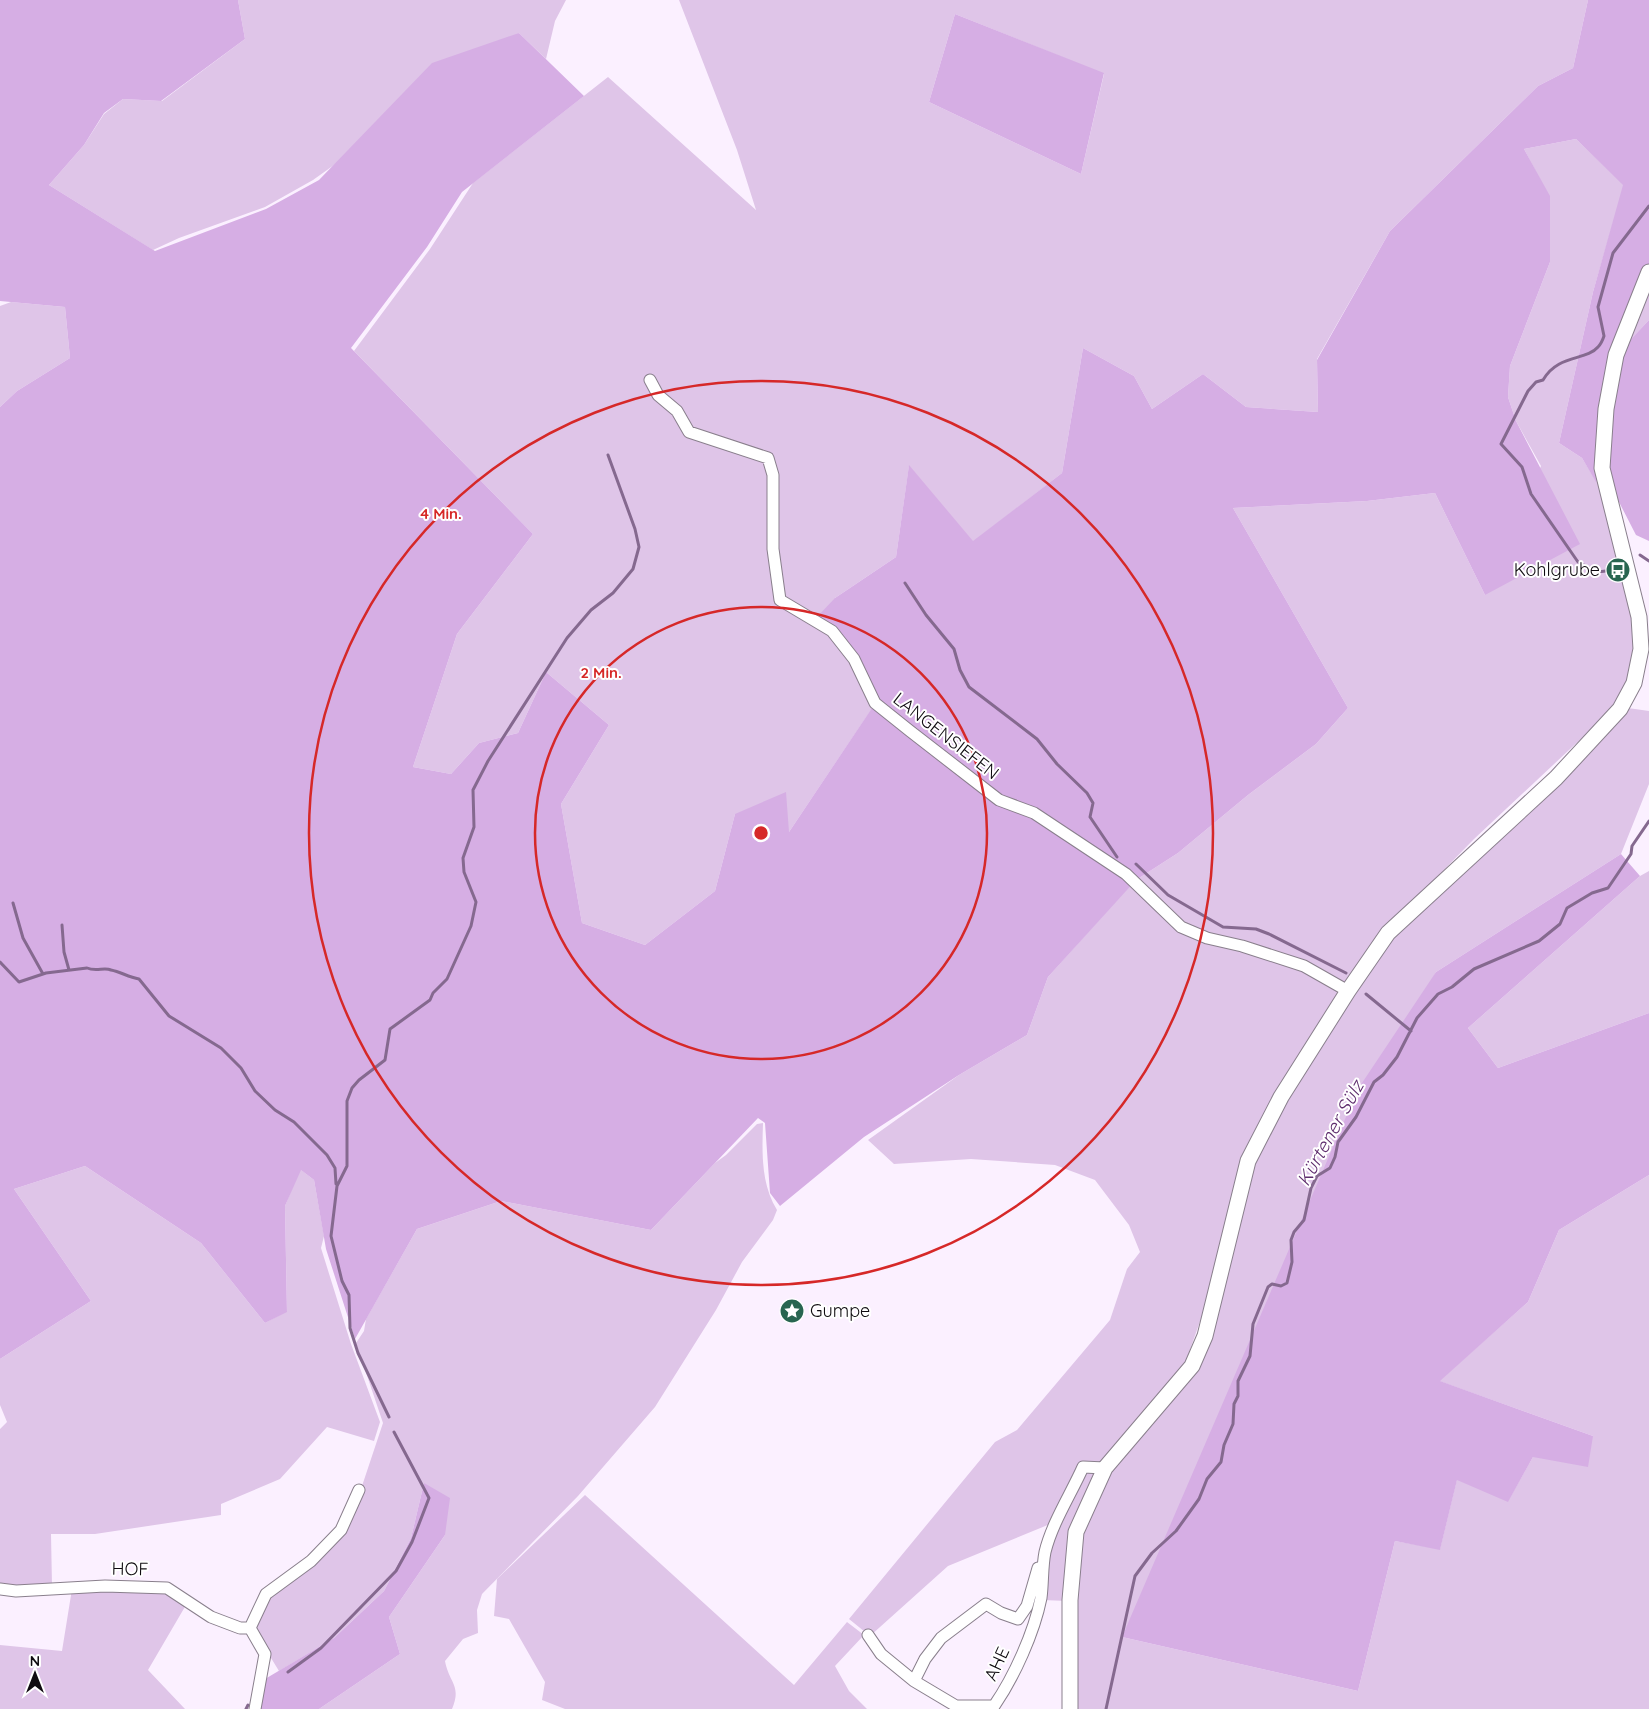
<svg xmlns="http://www.w3.org/2000/svg" width="1649" height="1709" font-family="Quicksand,sans-serif">
  <style>
    .green { fill: #dfc5e8; fill-rule: evenodd }
    .forest { fill: #d6aee4 }
    .lines { fill: none; stroke-linecap: round; stroke-linejoin: round }
    .stream { stroke: #85698f; stroke-width: 3 }
    .minor-casing { stroke: #897f8c; stroke-width: 13 }
    .major-casing { stroke: #897f8c; stroke-width: 17 }
    .minor { stroke: #fff; stroke-width: 11 }
    .major { stroke: #fff; stroke-width: 15 }
    .ring { fill: none; stroke: #d62828; stroke-width: 2.5 }
    .labels { text-anchor: middle; stroke-width: 4; stroke-linejoin: round; paint-order: stroke }
    .poi-label { font-size: 18px; fill: #0f0b10; stroke: #fff; text-anchor: end }
    .street-label { font-size: 18px; fill: #0f0b10; stroke: #fff }
    .water-label { font-size: 19px; font-style: italic; fill: #5f2e6e; stroke: #fff }
    .centre { fill: #d62828; stroke: #fff; stroke-width: 2.5 }
    .ring-label { font-size: 15px; text-anchor: middle; font-weight: bold; fill: #d62828; stroke: #fff; stroke-width: 4; stroke-linejoin: round; paint-order: stroke }
  </style>
  <rect width="100%" height="100%" fill="#fbf0ff"/>
  <path class="green" d="M 238,0 L 566,0 L 555,21 L 546,59 L 519,33 L 313,180 L 265,207 L 179,238 L 153,250 L 49,185 L 84,145 L 104,114 L 123,99 L 162,101 L 245,39 Z
    M 679,0 L 1588,0 L 1573,68 L 1538,86 L 1390,231 L 1317,359 L 1318,412 L 1246,407 L 1203,374 L 1152,409 L 1134,376 L 1083,348 L 1062,473 L 973,542 L 909,466 L 896,557 L 835,598 L 853,660 L 875,704 L 789,832 L 735,814 L 715,891 L 645,945 L 582,923 L 561,804 L 609,725 L 546,672 L 518,733 L 479,743 L 451,774 L 413,767 L 457,634 L 533,534 L 354,351 L 430,249 L 473,183 L 608,77 L 756,210 L 737,150 ZM 955,14 L 1104,74 L 1081,174 L 929,102 Z
    M 1576,139 L 1624,185 L 1593,292 L 1559,443 L 1582,458 L 1596,481 L 1600,476 C 1611,522 1648,635 1630,678 C 1623,694 1612,708 1600,721 L 1474,839 L 1385,930 L 1346,989 L 1305,964 L 1182,926 L 1136,880 L 1178,853 L 1248,795 L 1316,744 L 1348,708 L 1233,508 L 1367,501 L 1435,493 L 1485,595 L 1541,466 L 1516,421 L 1508,397 L 1510,366 L 1550,262 L 1549,196 L 1524,149 Z
    M 1649,282 L 1649,320 L 1622,349 Z
    M 11,302 L 65,307 L 70,358 L 17,391 L 0,407 L 0,306 Z
    M 1628,708 L 1649,711 L 1649,784 L 1621,854 L 1436,972 L 1122,1637 L 1358,1691 L 1395,1541 L 1440,1549 L 1457,1479 L 1508,1501 L 1533,1457 L 1593,1436 L 1439,1381 L 1528,1302 L 1559,1230 L 1649,1175 L 1649,1709 L 1075,1709 L 1078,1532 L 1106,1470 L 1194,1367 L 1251,1163 L 1284,1097 L 1392,935 Z
    M 1649,871 L 1649,1013 L 1498,1068 L 1468,1028 L 1640,876 Z
    M 1132,883 L 1179,928 L 1303,969 L 1344,992 L 1242,1159 L 1204,1310 L 1186,1361 L 1104,1467 L 1084,1466 L 1055,1522 L 948,1566 L 870,1636 L 849,1619 L 995,1442 L 1017,1430 L 1110,1320 L 1127,1269 L 1140,1252 L 1129,1225 L 1095,1180 L 1055,1165 L 971,1159 L 894,1164 L 868,1140 L 959,1075 L 1027,1035 L 1048,977 Z
    M 763,1123 C 762,1153 761,1184 777,1210 L 773,1220 L 742,1262 L 716,1310 L 655,1407 L 578,1496 L 482,1594 L 477,1610 L 478,1633 L 463,1639 L 445,1661 C 449,1683 462,1685 452,1709 L 319,1709 L 400,1654 L 389,1617 L 445,1535 L 424,1483 L 411,1538 L 384,1591 L 334,1638 L 279,1671 L 252,1627 L 270,1595 L 313,1562 L 357,1501 L 383,1423 L 356,1343 L 364,1331 L 366,1319 L 417,1229 L 501,1201 L 651,1230 L 715,1163 L 726,1155 L 757,1124 Z
    M 85,1166 L 201,1243 L 265,1323 L 287,1311 L 285,1206 L 300,1169 L 314,1180 L 324,1236 L 321,1248 L 351,1344 L 380,1422 L 374,1441 L 327,1427 L 280,1479 L 221,1504 L 221,1515 L 95,1534 L 51,1534 L 52,1586 L 0,1587 L 0,1429 L 7,1422 L 0,1405 L 0,1359 L 91,1301 L 14,1189 Z
    M 1097,1468 L 1088,1497 L 1068,1601 L 1042,1600 L 1048,1552 L 1084,1469 Z
    M 585,1495 L 794,1685 L 847,1622 L 864,1635 L 835,1666 L 849,1691 L 867,1709 L 565,1709 L 542,1700 L 545,1682 L 509,1619 L 494,1616 L 497,1579 Z
    M 72,1589 L 165,1591 L 186,1605 L 148,1670 L 185,1709 L 0,1709 L 0,1645 L 62,1651 Z"/>
  <path class="forest" d="M 0,0 L 238,0 L 245,39 L 161,101 L 123,99 L 104,113 L 84,145 L 49,185 L 155,251 L 266,209 L 319,180 L 432,63 L 519,33 L 584,96 L 462,192 L 427,247 L 351,348 L 533,534 L 457,634 L 413,767 L 451,774 L 479,743 L 518,733 L 546,672 L 609,725 L 561,804 L 582,923 L 645,945 L 715,891 L 735,814 L 786,792 L 789,832 L 876,702 L 856,659 L 816,618 L 835,598 L 896,557 L 909,465 L 973,541 L 1062,473 L 1083,348 L 1134,376 L 1152,409 L 1203,374 L 1246,407 L 1318,412 L 1317,360 L 1390,231 L 1538,86 L 1573,68 L 1588,0 L 1649,0 L 1649,272 L 1617,354 L 1649,320 L 1649,541 L 1636,535 L 1602,469 L 1596,482 L 1582,458 L 1559,443 L 1593,292 L 1623,185 L 1576,139 L 1524,149 L 1550,196 L 1550,262 L 1510,366 L 1508,397 L 1516,421 L 1580,544 L 1485,595 L 1435,493 L 1367,501 L 1233,508 L 1348,708 L 1316,744 L 1248,795 L 1178,853 L 1136,880 L 1048,977 L 1027,1035 L 959,1075 L 864,1137 L 780,1206 L 770,1193 L 765,1123 L 758,1118 L 651,1230 L 501,1201 L 417,1229 L 355,1339 L 326,1249 L 314,1180 L 301,1170 L 285,1206 L 287,1312 L 265,1323 L 201,1243 L 85,1166 L 14,1189 L 91,1301 L 0,1359 L 0,407 L 17,391 L 70,358 L 65,307 L 0,301 Z
    M 955,14 L 1104,73 L 1081,174 L 929,102 Z
    M 1621,854 L 1640,876 L 1468,1028 L 1498,1068 L 1649,1013 L 1649,1175 L 1559,1230 L 1528,1302 L 1440,1381 L 1593,1436 L 1588,1467 L 1533,1457 L 1508,1502 L 1457,1480 L 1440,1550 L 1395,1541 L 1358,1691 L 1122,1637 L 1358,1089 L 1436,972 Z
    M 424,1483 L 450,1498 L 445,1535 L 389,1617 L 400,1654 L 319,1709 L 256,1709 L 260,1682 L 334,1638 L 384,1591 L 411,1538 Z"/>
  <g class="lines">
    <path class="stream" d="M 1640,555 L 1649,561
      M 1606,571 L 1597,572 L 1578,562 L 1531,494 L 1522,467 L 1501,444 L 1528,391 L 1536,382 L 1543,380 C 1558,354 1586,361 1598,347 C 1601,344 1603,339 1604,336 L 1598,307 L 1613,253 L 1649,206
      M 905,583 L 926,615 L 954,649 L 960,670 L 969,687 L 1037,739 L 1057,764 L 1087,793 L 1093,803 L 1090,817 L 1117,857
      M 1136,864 L 1168,895 L 1223,927 L 1256,929 L 1269,934 L 1346,973
      M 13,903 L 23,938 L 43,974
      M 62,925 L 64,952 L 69,970
      M 0,962 L 19,982 L 46,973 L 87,968 C 96,972 104,967 111,970 C 121,972 128,977 139,979 L 169,1016 L 221,1048 L 241,1068 L 255,1091 L 275,1110 L 294,1122 L 327,1155 L 335,1168 L 336,1184
      M 1366,994 L 1411,1031
      M 389,1417 L 358,1353 L 350,1328 L 349,1295 L 342,1281 L 331,1236 L 337,1186 L 347,1166 L 347,1101 L 352,1088 L 359,1080 L 385,1060 L 390,1029 L 430,1000 L 433,993 L 447,979 L 471,926 L 476,902 L 464,872 L 463,858 L 474,827 L 473,790 L 488,761 L 567,638 L 591,610 L 613,593 L 633,569 L 639,547 L 635,529 L 608,455
      M 288,1672 L 321,1648 L 396,1571 L 412,1542 L 429,1498 L 394,1432
      M 246,1709 L 248,1705
      M 1106,1709 L 1135,1576 L 1152,1553 L 1176,1531 L 1199,1499 L 1207,1479 L 1221,1462 L 1224,1445 L 1233,1424 L 1234,1404 L 1238,1396 L 1238,1381 L 1250,1356 L 1253,1324 L 1268,1287 L 1272,1284 L 1281,1286 L 1287,1283 L 1292,1262 L 1291,1240 L 1294,1232 L 1304,1220 L 1311,1188 L 1317,1176 L 1330,1168 L 1335,1157 L 1338,1142 L 1356,1117 L 1374,1082 L 1383,1075 L 1397,1057 L 1417,1018 L 1438,994 L 1452,987 L 1474,969 L 1539,941 L 1560,924 L 1567,908 L 1592,893 L 1608,888 L 1631,854 L 1632,846 L 1649,821"/>
    <defs>
      <path id="minor" d="M 650,380 L 658,395 L 677,411 L 689,432 L 768,458 L 773,475 L 773,549 L 780,600 L 832,631 L 854,659 L 875,703 L 910,731 L 999,800 L 1034,813 L 1126,874 L 1181,927 L 1207,938 L 1242,946 L 1304,966 L 1348,991
        M 0,1589 L 16,1591 L 105,1586 L 167,1588 L 211,1617 L 240,1628 L 250,1628
        M 250,1628 L 266,1594 L 311,1561 L 341,1530 L 359,1490
        M 250,1628 L 265,1654 L 255,1709
        M 868,1635 L 881,1654 L 914,1681 L 956,1706 L 994,1706 C 1014,1677 1034,1633 1041,1598 C 1043,1583 1042,1567 1045,1552 C 1052,1523 1071,1494 1083,1467 L 1105,1468
        M 914,1681 L 925,1659 L 941,1638 L 986,1604 L 1001,1613 L 1018,1619 L 1027,1606 L 1038,1568"/>
      <path id="major" d="M 1070,1709 L 1070,1600 L 1076,1532 L 1105,1468 L 1192,1366 L 1205,1336 L 1248,1161 L 1281,1097 L 1348,991 L 1388,933 L 1556,778 L 1620,709 L 1634,683 L 1641,649 L 1639,617 L 1602,468 L 1606,409 L 1616,355 L 1649,272"/>
    </defs>
    <use href="#minor" class="minor-casing"/>
    <use href="#major" class="major-casing"/>
    <use href="#minor" class="minor"/>
    <use href="#major" class="major"/>
  </g>
  <g class="ring">
    <circle cx="761" cy="833" r="226"/>
    <circle cx="761" cy="833" r="452"/>
  </g>
  <defs>
    <symbol id="bus-disc" viewBox="-11 -11 22 22"><circle r="9.5" fill="#286550" stroke="#fff"/><path d="M-5-6H5V4H4V6H2V4H-2V6H-4V4H-5ZM-3.5-4V0h7V-4ZM-3.5 1.2v1.5H-2V1.2ZM2 1.2v1.5H3.5V1.2Z" fill="#fff"/></symbol>
    <symbol id="sight-disc" viewBox="-11 -11 22 22"><circle r="9.5" fill="#286550" stroke="#fff"/><path d="M0-6L1.8-2.2L6-1.7L2.9 1.2L3.7 5.4L0 3.3L-3.7 5.4L-2.9 1.2L-6-1.7L-1.8-2.2Z" fill="#fff"/></symbol>
  </defs>
  <g fill-rule="evenodd">
    <use href="#bus-disc" x="1604" y="556" width="28" height="28"/>
    <use href="#sight-disc" x="778" y="1297" width="28" height="28"/>
  </g>
  <g class="labels">
    <g class="poi-label">
      <text x="1600" y="576">Kohlgrube</text>
      <text x="810" y="1317" text-anchor="start">Gumpe</text>
    </g>
    <g class="street-label">
      <text transform="translate(946 736) rotate(38)" y="6">LANGENSIEFEN</text>
      <text transform="translate(130 1569) rotate(1)" y="6">HOF</text>
      <text transform="translate(997 1664) rotate(-65)" y="6">AHE</text>
    </g>
    <g class="water-label">
      <text transform="translate(1330 1133) rotate(-61)" y="7">Kürtener Sülz</text>
    </g>
  </g>
  <circle cx="761" cy="833" r="8" class="centre"/>
  <g class="ring-label">
    <text x="441" y="519">4 Min.</text>
    <text x="601" y="678">2 Min.</text>
  </g>
  <g transform="translate(35 1674)" stroke="#ffffff" stroke-width="4" paint-order="stroke">
  <path d="M0-4L9 19L0 12L-9 19Z" fill="#0f0b10"/>
  <text y="-8" font-size="14" font-weight="bold" text-anchor="middle" fill="#0f0b10">N</text>
  </g>
</svg>
